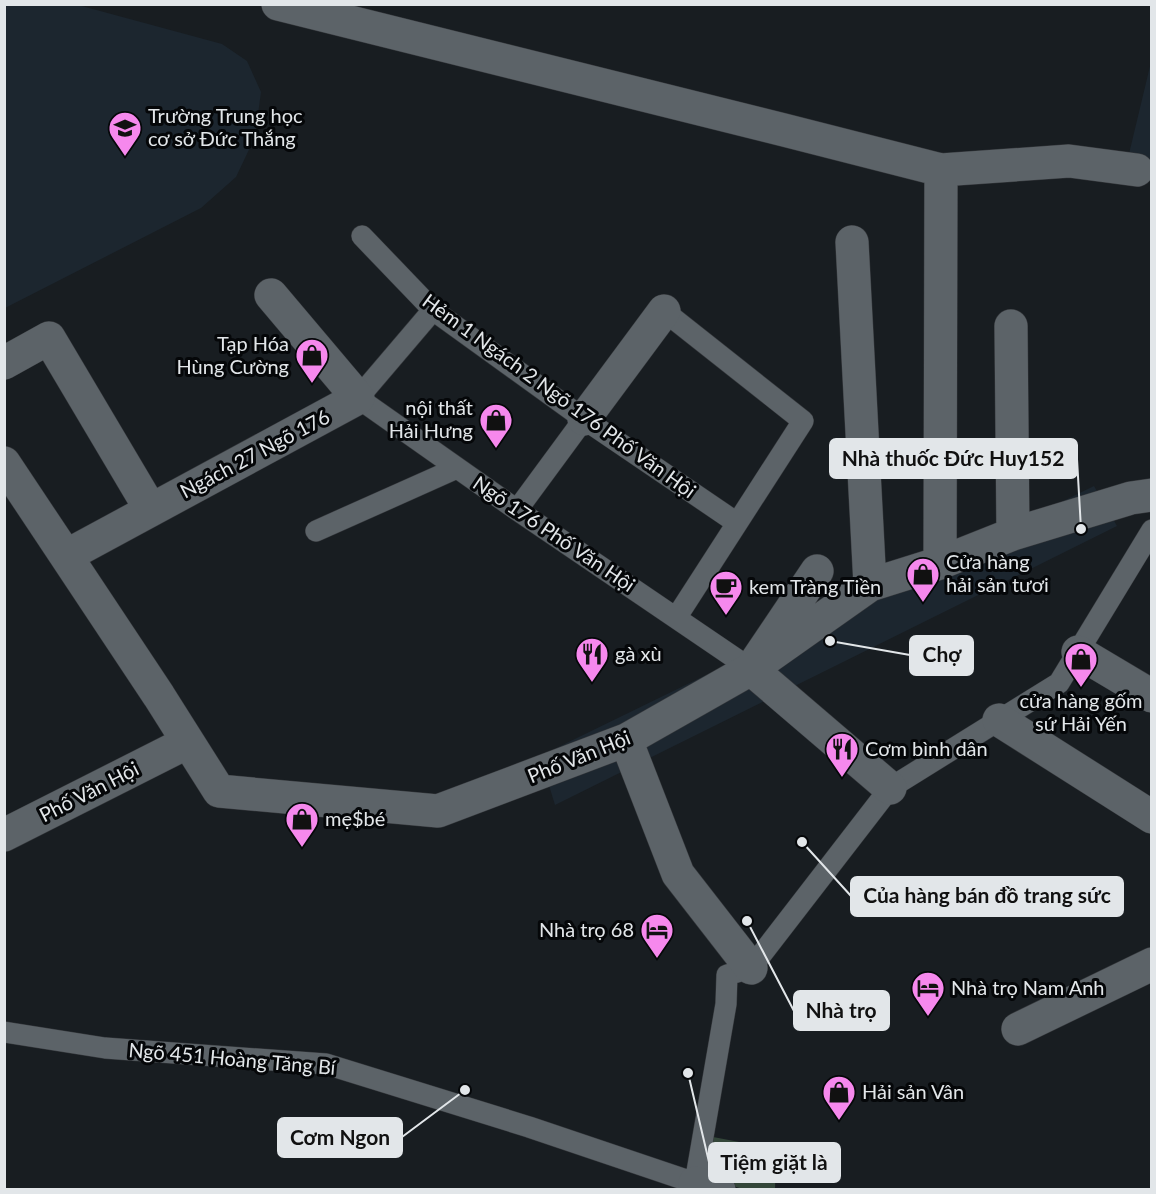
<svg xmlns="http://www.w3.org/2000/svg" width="1156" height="1194" font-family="Lato,sans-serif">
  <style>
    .built { fill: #1c262f }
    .park { fill: url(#park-tufts) }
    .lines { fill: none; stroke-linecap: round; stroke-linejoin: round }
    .service-casing { stroke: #35383c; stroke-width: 22 }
    .minor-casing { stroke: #35383c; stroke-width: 34 }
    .service { stroke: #5c6368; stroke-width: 21 }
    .minor { stroke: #5c6368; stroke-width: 33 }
    .labels { text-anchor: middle; stroke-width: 6; stroke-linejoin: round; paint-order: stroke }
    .poi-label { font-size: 20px; fill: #e2e6e9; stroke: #050709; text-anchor: start }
    .street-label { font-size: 20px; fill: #e2e6e9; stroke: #050709 }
    .leader { fill: none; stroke: #e2e6e9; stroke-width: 2 }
    .callout-dot { fill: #e2e6e9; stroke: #050709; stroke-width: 2 }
    .callout { fill: #e2e6e9; stroke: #e2e6e9; stroke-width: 2 }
    .callout-label { font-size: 21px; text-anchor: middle; font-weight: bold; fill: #111 }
  </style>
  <defs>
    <pattern id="park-tufts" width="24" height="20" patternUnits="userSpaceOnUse" patternTransform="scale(1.5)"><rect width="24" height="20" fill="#334639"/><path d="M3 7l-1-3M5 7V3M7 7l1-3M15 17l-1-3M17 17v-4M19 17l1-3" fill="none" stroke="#506156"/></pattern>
  </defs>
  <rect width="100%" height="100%" fill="#181d21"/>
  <path class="built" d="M 5,4 L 78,5 L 222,44 L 247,61 L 261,92 L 255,137 L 236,177 L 201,208 L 5,308 Z
    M 1151,62 L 1151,166 L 1128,158 Z
    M 1094,486 L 1117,526 L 555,805 L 540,756 Z"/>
  <path class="park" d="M 713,1137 L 776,1149 L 775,1189 L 743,1189 L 706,1178 Z"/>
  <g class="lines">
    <defs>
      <path id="service" d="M 362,236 L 433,310 L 584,419 L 737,523
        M 433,310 L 358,398 L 517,510 L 751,669
        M 664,311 L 803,421 L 676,618
        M 517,510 L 584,419
        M 316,531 L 457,468
        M 4,1032 L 105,1048 L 326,1064 L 529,1127 L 695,1183 L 726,1004 L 727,975 L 751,968 L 890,788 L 1059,683 L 1152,530"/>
      <path id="minor" d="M 278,4 L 784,130 L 941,170 L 1069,161 L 1137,170
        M 852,242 L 870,585
        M 271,295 L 358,398 L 66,556 L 159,696 L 219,791 L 438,811 L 626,740 L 751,669 L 870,585 L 940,563 L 1013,534 L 1131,498 L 1152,495
        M 1011,326 L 1013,534
        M 4,363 L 49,338 L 151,510
        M 584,419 L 664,311
        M 4,463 L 66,556
        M 940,563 L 941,170
        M 817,571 L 751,669 L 890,788
        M 1078,652 L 1152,696
        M 999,720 L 1152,817
        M 626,740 L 678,874 L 751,968
        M 4,835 L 188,742
        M 1018,1029 L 1152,964
        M 695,1183 L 719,1190"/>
    </defs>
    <use href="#service" class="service-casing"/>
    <use href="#minor" class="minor-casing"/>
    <use href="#service" class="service"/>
    <use href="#minor" class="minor"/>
  </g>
  <defs>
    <symbol id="school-pin" viewBox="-11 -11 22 30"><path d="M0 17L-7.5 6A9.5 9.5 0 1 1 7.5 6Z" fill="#f688ed" stroke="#050709"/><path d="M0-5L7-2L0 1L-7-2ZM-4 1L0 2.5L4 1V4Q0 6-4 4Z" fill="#111"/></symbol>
    <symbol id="shop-pin" viewBox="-11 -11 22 30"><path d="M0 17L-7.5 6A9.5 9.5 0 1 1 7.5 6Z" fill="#f688ed" stroke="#050709"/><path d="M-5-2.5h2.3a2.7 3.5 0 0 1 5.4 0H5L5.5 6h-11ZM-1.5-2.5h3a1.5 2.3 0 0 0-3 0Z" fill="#111"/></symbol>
    <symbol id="cafe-pin" viewBox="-11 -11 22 30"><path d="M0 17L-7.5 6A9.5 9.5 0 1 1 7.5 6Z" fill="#f688ed" stroke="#050709"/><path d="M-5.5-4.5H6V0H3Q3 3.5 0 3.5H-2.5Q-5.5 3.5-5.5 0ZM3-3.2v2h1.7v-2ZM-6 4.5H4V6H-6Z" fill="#111"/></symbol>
    <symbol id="restaurant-pin" viewBox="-11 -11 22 30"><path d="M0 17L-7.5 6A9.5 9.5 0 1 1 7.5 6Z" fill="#f688ed" stroke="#050709"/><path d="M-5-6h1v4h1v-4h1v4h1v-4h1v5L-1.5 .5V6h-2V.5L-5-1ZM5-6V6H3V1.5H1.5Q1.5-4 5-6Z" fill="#111"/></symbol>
    <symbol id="hotel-pin" viewBox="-11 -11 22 30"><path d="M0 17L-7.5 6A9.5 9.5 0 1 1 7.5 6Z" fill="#f688ed" stroke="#050709"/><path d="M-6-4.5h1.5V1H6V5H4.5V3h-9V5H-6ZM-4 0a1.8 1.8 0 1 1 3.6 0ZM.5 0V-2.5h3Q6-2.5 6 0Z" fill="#111"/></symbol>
  </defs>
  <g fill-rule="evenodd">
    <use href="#school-pin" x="106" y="109" width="38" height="52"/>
    <use href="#shop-pin" x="293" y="336" width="38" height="52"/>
    <use href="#shop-pin" x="477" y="401" width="38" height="52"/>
    <use href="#shop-pin" x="904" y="555" width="38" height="52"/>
    <use href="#cafe-pin" x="707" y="568" width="38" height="52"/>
    <use href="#restaurant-pin" x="573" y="635" width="38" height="52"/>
    <use href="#shop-pin" x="1062" y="640" width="38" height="52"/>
    <use href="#restaurant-pin" x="823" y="730" width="38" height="52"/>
    <use href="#shop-pin" x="283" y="800" width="38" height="52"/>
    <use href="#hotel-pin" x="638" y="911" width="38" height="52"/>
    <use href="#hotel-pin" x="909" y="969" width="38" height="52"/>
    <use href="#shop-pin" x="820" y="1073" width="38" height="52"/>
  </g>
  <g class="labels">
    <g class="poi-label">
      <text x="148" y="123">Trường Trung học<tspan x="148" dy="23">cơ sở Đức Thắng</tspan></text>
      <text x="289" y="351" text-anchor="end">Tạp Hóa<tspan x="289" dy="23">Hùng Cường</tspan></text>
      <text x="473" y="415" text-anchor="end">nội thất<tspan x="473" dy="23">Hải Hưng</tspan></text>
      <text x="946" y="569">Cửa hàng<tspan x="946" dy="23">hải sản tươi</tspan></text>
      <text x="749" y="594">kem Tràng Tiền</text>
      <text x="615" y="661">gà xù</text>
      <text x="1081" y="708" text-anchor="middle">cửa hàng gốm<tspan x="1081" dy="23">sứ Hải Yến</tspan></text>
      <text x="865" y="756">Cơm bình dân</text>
      <text x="325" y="826">mẹ$bé</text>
      <text x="634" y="937" text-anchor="end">Nhà trọ 68</text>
      <text x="951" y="995">Nhà trọ Nam Anh</text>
      <text x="862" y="1099">Hải sản Vân</text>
    </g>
    <g class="street-label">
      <text transform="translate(559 396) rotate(36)" y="7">Hẻm 1 Ngách 2 Ngõ 176 Phố Văn Hội</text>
      <text transform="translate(255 454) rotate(-28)" y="7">Ngách 27 Ngõ 176</text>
      <text transform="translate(554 534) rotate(34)" y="7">Ngõ 176 Phố Văn Hội</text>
      <text transform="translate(579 757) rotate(-22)" y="7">Phố Văn Hội</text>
      <text transform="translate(89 792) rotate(-27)" y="7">Phố Văn Hội</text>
      <text transform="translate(232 1059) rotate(5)" y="7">Ngõ 451 Hoàng Tăng Bí</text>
    </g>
  </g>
  <path class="leader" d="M1081 529L1077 459M830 641L910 655M802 842L851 896M747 921L794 1011M465 1090L402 1137M688 1073L709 1162"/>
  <g class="callout-dot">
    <circle cx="1081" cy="529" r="6"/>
    <circle cx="830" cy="641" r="6"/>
    <circle cx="802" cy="842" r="6"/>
    <circle cx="747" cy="921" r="6"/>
    <circle cx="465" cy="1090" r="6"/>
    <circle cx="688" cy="1073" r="6"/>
  </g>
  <g class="callout">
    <rect x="830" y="439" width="247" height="39" rx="6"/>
    <rect x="910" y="636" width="63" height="39" rx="6"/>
    <rect x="851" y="877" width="272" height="39" rx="6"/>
    <rect x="794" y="991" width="95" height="39" rx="6"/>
    <rect x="278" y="1118" width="124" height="39" rx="6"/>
    <rect x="709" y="1143" width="131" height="39" rx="6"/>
  </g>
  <g class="callout-label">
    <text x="953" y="466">Nhà thuốc Đức Huy152</text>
    <text x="942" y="662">Chợ</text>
    <text x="987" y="903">Của hàng bán đồ trang sức</text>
    <text x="841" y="1018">Nhà trọ</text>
    <text x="340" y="1145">Cơm Ngon</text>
    <text x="774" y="1170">Tiệm giặt là</text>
  </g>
  <rect width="1156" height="1194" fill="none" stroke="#e2e6e9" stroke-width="12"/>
</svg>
